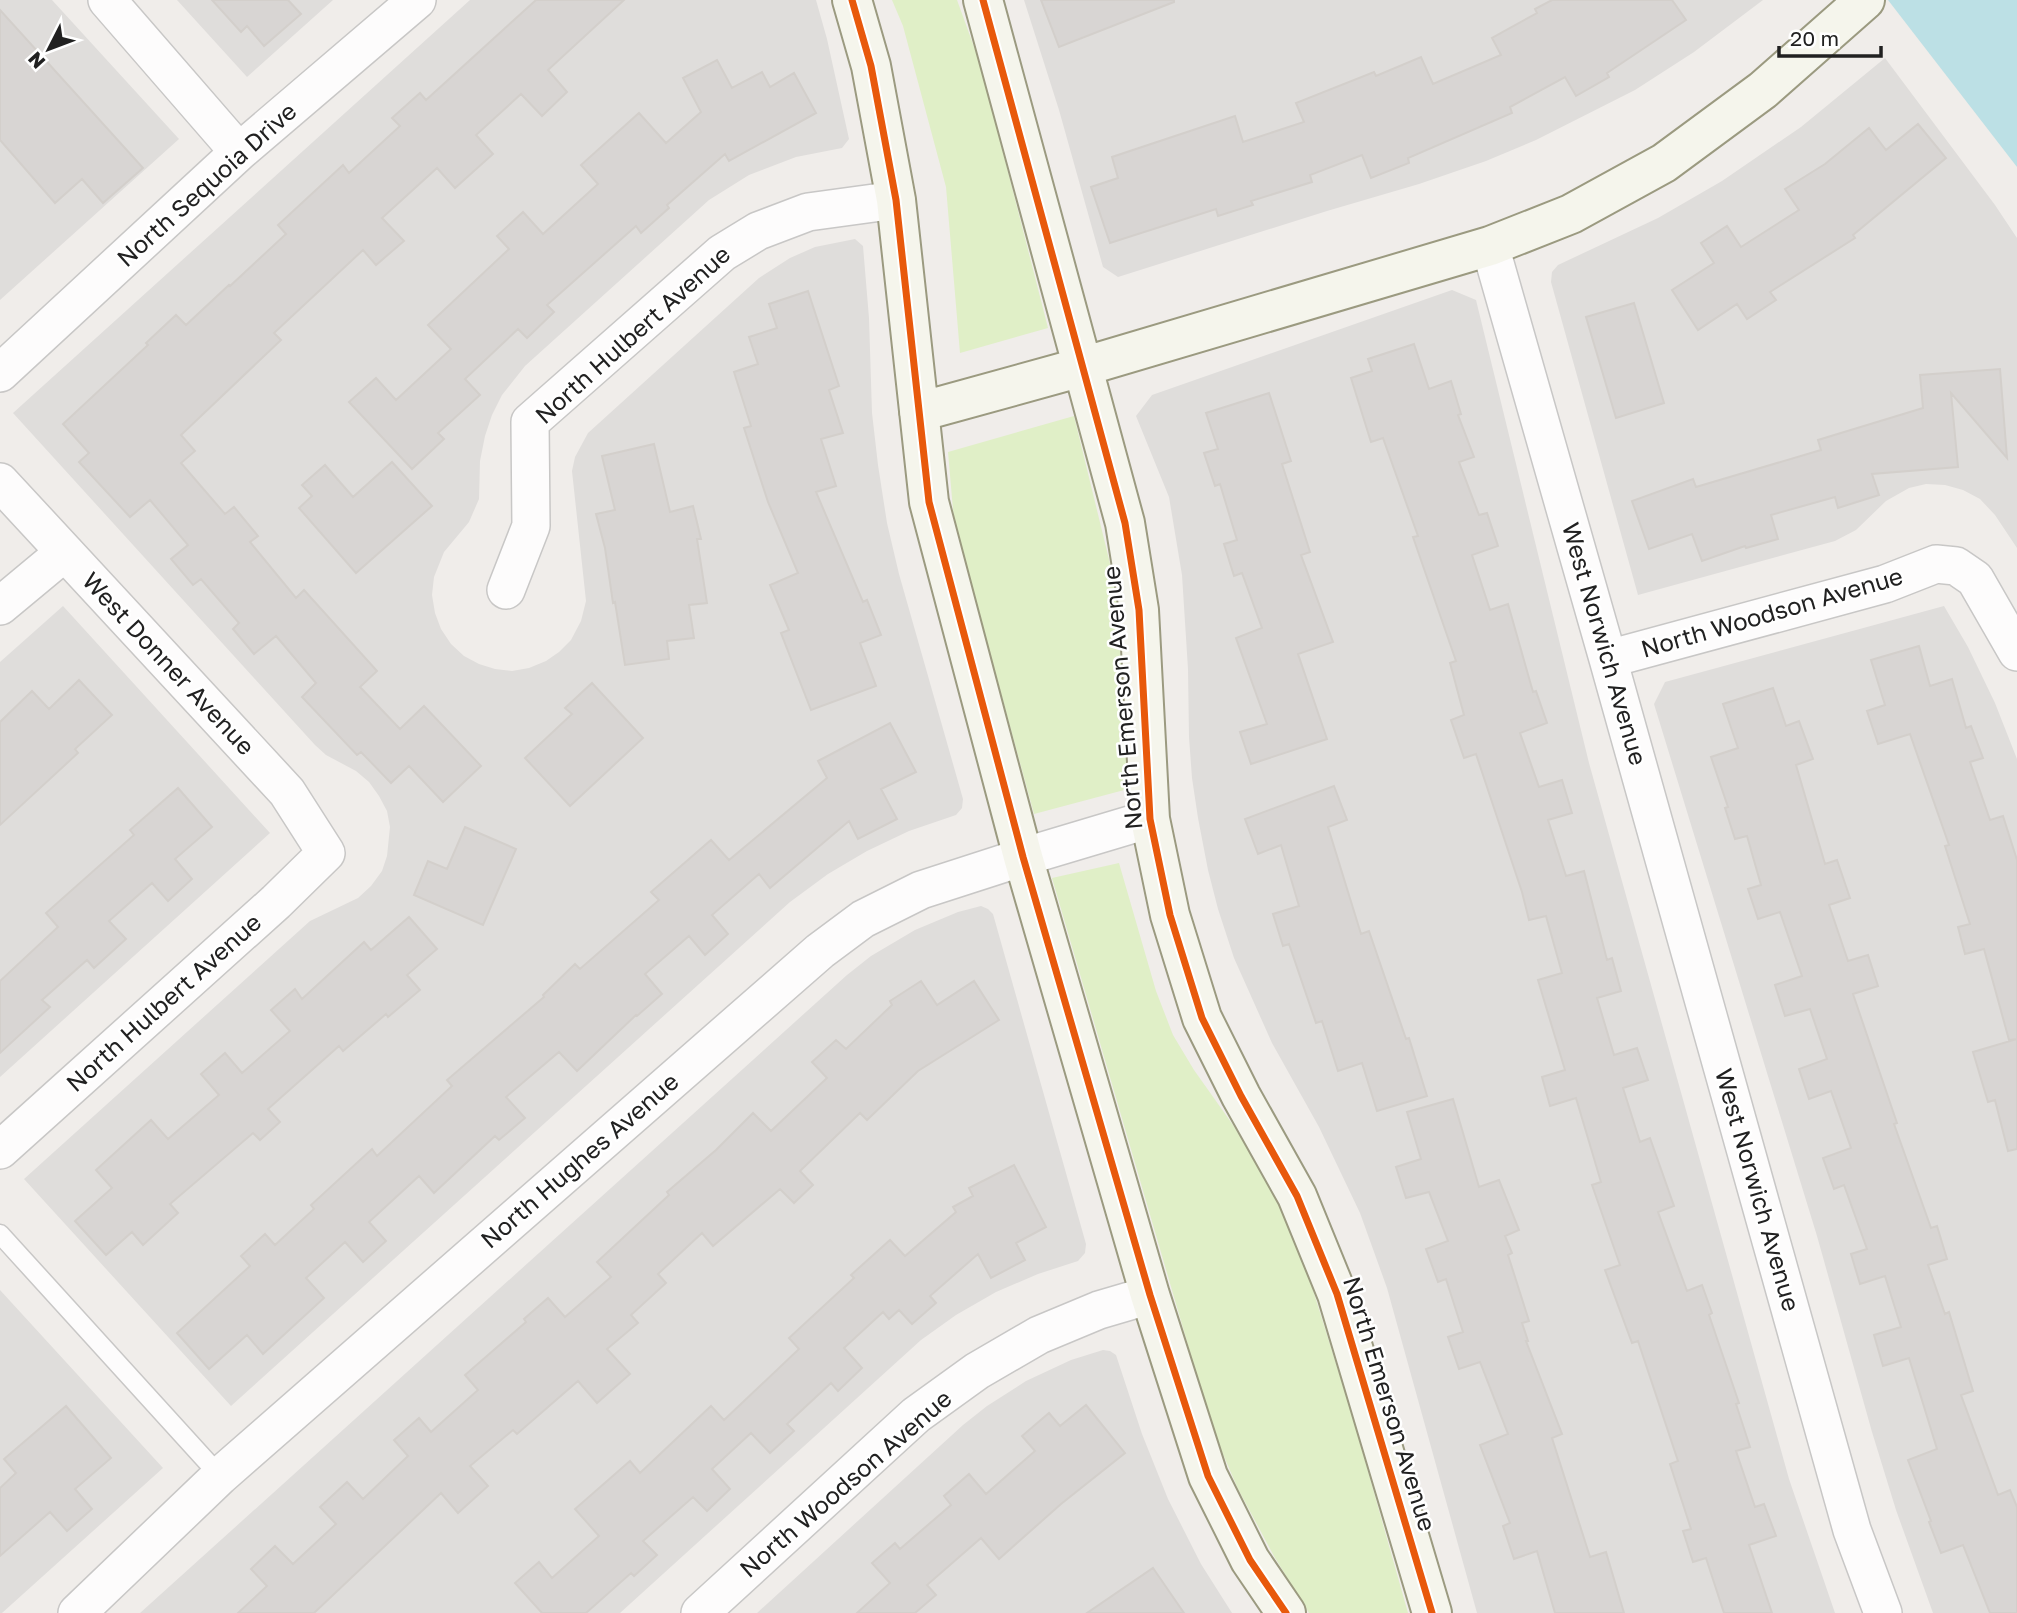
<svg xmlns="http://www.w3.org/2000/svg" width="2017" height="1613" font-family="'Golos Text',sans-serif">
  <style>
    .residential { fill: #dfdddb }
    .grass { fill: #e0efc7 }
    .water { fill: #bce0e5 }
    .building { fill: #d8d5d3; stroke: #d3cfcb; stroke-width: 2 }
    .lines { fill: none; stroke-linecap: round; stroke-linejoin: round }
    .lane-casing { stroke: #c8c7c6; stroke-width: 21 }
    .street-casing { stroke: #c8c7c6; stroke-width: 40 }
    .secondary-casing { stroke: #9b9a80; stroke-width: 42 }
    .lane { stroke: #fdfcfc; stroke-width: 18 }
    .street { stroke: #fdfcfc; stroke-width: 37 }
    .secondary { stroke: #f5f5ec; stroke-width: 38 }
    .cycleway-casing { stroke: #fff; stroke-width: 11 }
    .cycleway { stroke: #e8590c; stroke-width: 7 }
    .labels { text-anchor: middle; stroke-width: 5; stroke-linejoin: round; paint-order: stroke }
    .street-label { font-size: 24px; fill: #212121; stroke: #fff }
  </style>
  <rect width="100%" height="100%" fill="#f0edea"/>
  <path class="residential" d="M 0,0 L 52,0 L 179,139 L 0,300 Z
    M 177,0 L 333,0 L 247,77 Z
    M 470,0 L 816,0 L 827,39 L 849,139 L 842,148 L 796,157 L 749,175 L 709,200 L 525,366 L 502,395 L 492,415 L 485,436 L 480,461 L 479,499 L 469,522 L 444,552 L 434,577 L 432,595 L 435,613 L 441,629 L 451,644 L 464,656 L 479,664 L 495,669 L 512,671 L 529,668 L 546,661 L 559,652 L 571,640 L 581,621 L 586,601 L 572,471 L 575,457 L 588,433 L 759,278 L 790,258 L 815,247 L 855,239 L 863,246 L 869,318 L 872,413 L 878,465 L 887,523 L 899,574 L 963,799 L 962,808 L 956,815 L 909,831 L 867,851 L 828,874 L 790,902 L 231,1406 L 24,1179 L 310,921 L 358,898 L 371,886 L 382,871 L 387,856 L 390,827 L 387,811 L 379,796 L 369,782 L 356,771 L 326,755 L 315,745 L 13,413 Z
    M 1024,0 L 1763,0 L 1694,52 L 1635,90 L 1536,140 L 1486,161 L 1419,184 L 1327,211 L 1118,277 L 1103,267 L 1059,110 Z
    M 1885,58 L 1995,205 L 2017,238 L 2017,548 L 1995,515 L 1980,499 L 1963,490 L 1945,485 L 1926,484 L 1909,488 L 1886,501 L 1856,530 L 1835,541 L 1638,595 L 1551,282 L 1552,272 L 1558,265 L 1658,218 L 1722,181 L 1801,127 Z
    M 1452,290 L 1476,300 L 1589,763 L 1789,1479 L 1835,1613 L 1477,1613 L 1387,1288 L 1360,1213 L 1319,1127 L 1272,1043 L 1234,958 L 1218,909 L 1208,870 L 1198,818 L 1192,778 L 1189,737 L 1188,669 L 1182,575 L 1169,497 L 1136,416 L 1152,395 Z
    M 63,606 L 270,833 L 0,1077 L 0,662 Z
    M 1944,606 L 1968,647 L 1995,703 L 2017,759 L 2017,1613 L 1933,1613 L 1896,1510 L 1872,1432 L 1817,1236 L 1654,704 L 1665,682 Z
    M 981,906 L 988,909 L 993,914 L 1086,1244 L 1085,1253 L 1078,1261 L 1038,1274 L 996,1292 L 956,1315 L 921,1340 L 620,1613 L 140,1613 L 847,975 L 871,956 L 915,930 L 958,912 Z
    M 0,1290 L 163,1468 L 2,1613 L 0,1613 Z
    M 1103,1350 L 1110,1351 L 1116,1355 L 1142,1434 L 1168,1499 L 1201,1564 L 1232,1613 L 757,1613 L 963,1425 L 987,1406 L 1026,1381 L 1071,1360 Z"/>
  <path class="grass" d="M 892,0 L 957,0 L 981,66 L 1048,328 L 960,353 L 946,187 L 903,26 Z
    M 1074,416 L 1117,592 L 1128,789 L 1034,814 L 954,521 L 948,452 Z
    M 1119,863 L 1156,991 L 1173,1035 L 1194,1070 L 1233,1125 L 1263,1174 L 1290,1228 L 1308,1274 L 1353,1418 L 1408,1613 L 1309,1613 L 1275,1558 L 1238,1489 L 1213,1431 L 1052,878 Z"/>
  <path class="water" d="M 1888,0 L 2017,0 L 2017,167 Z"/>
  <path class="building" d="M 212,0 L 288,0 L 301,14 L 264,46 L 247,26 L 241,32 Z
    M 536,0 L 624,0 L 548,70 L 567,92 L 542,116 L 521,94 L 476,135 L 493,154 L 455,188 L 437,168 L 382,218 L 404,241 L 376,265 L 363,250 L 274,333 L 281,340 L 181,435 L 195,451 L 181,463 L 225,514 L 234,507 L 258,536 L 250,542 L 296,598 L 304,590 L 377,671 L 360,687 L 400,729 L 424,706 L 481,766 L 443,802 L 409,766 L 391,783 L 361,752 L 357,755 L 302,697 L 316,683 L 276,636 L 254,654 L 233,629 L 239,623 L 201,579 L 193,585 L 171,559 L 188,545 L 150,500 L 130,517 L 79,462 L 89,453 L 63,424 L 148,345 L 146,343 L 176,315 L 186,325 L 229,285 L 230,286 L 286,234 L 278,225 L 343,165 L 349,173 L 400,126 L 392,118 L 420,93 L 426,100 Z
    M 1041,0 L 1174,0 L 1174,2 L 1059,47 Z
    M 1552,0 L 1672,0 L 1686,20 L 1607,73 L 1609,77 L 1576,96 L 1565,77 L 1510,107 L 1512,113 L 1408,158 L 1409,163 L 1371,178 L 1362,155 L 1310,175 L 1312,182 L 1251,201 L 1253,205 L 1218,216 L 1216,209 L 1110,243 L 1091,187 L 1118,178 L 1112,157 L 1235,116 L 1243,142 L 1304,122 L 1296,103 L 1374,72 L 1376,76 L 1421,57 L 1433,84 L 1501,55 L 1492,38 L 1537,13 L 1535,9 Z
    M 0,10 L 143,168 L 103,203 L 82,179 L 55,203 L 0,140 Z
    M 717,60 L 732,88 L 762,72 L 770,87 L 794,73 L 816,113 L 729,161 L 725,154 L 667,205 L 669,208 L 641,233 L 636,226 L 547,305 L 554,312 L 527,338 L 518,329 L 465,379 L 480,395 L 438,433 L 444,439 L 412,469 L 349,402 L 376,378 L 396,400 L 451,349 L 428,325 L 509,249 L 497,236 L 523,212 L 543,234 L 598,184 L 581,165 L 639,113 L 666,143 L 701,112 L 683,78 Z
    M 1918,124 L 1946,158 L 1853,235 L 1855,238 L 1770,292 L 1776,300 L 1747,319 L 1737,304 L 1698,330 L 1672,290 L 1714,263 L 1701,243 L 1727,226 L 1741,247 L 1799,210 L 1785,189 L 1825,164 L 1869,128 L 1886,150 Z
    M 808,291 L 839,386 L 829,390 L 843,433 L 821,439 L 836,486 L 816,492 L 863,602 L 867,600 L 881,635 L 860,643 L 876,686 L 811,710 L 781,633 L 789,630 L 770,585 L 798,573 L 768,502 L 744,428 L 751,426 L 734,372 L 758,364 L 749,337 L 777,328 L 769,304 Z
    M 1634,303 L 1664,403 L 1616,418 L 1586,317 Z
    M 1414,344 L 1429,389 L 1451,381 L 1461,414 L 1458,415 L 1474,457 L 1459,462 L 1479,515 L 1487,513 L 1498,546 L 1472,555 L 1490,610 L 1508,604 L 1533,692 L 1536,691 L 1547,723 L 1520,733 L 1539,787 L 1562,780 L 1572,813 L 1548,820 L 1566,876 L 1584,871 L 1607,960 L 1612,958 L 1621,991 L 1597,998 L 1614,1055 L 1637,1048 L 1648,1080 L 1623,1088 L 1640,1142 L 1650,1138 L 1674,1206 L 1658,1212 L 1687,1291 L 1702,1285 L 1712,1313 L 1709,1315 L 1739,1403 L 1736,1404 L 1750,1447 L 1736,1451 L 1755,1507 L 1764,1504 L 1776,1536 L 1749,1545 L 1772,1613 L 1724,1613 L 1706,1558 L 1693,1562 L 1683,1531 L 1691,1529 L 1670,1464 L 1678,1461 L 1638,1341 L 1632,1343 L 1605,1270 L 1620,1265 L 1592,1185 L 1601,1182 L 1576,1098 L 1550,1106 L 1542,1077 L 1565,1070 L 1538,980 L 1562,973 L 1546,916 L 1529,920 L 1522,892 L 1476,754 L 1464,758 L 1451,720 L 1464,715 L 1450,663 L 1456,661 L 1413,537 L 1418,536 L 1383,438 L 1371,442 L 1351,378 L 1372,371 L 1368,359 Z
    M 2000,369 L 2007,458 L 1951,393 L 1958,467 L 1872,474 L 1879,495 L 1838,508 L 1835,497 L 1771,515 L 1778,539 L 1746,548 L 1745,546 L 1702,561 L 1692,534 L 1649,549 L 1632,501 L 1693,479 L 1696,487 L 1821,450 L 1818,440 L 1923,408 L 1920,375 Z
    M 1269,393 L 1291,461 L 1282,464 L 1310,552 L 1301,555 L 1333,642 L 1298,654 L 1327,739 L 1251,764 L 1240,732 L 1267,724 L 1236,638 L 1262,628 L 1242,573 L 1234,576 L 1224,544 L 1237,540 L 1220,484 L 1215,486 L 1204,453 L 1218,449 L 1206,413 Z
    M 654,444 L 670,512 L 693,506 L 701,539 L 697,539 L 707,603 L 689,605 L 694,638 L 667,641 L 669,659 L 625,665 L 615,602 L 613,603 L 605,548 L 596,514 L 615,510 L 602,456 Z
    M 392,462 L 432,506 L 356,573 L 299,508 L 312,496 L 302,485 L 325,465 L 353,497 Z
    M 1919,646 L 1930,686 L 1952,679 L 1966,728 L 1971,726 L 1983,758 L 1970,762 L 1990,820 L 2003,816 L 2017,860 L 2017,1039 L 2009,1040 L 1984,949 L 1965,954 L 1958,927 L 1970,924 L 1945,846 L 1949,845 L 1910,734 L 1878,744 L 1867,711 L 1885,705 L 1871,660 Z
    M 79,680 L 112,715 L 75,749 L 78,753 L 0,825 L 0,722 L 32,691 L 49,709 Z
    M 592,683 L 643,738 L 570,806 L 525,758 L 572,714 L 565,708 Z
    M 1773,688 L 1786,726 L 1799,721 L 1813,759 L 1796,765 L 1825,864 L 1837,860 L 1850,898 L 1829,905 L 1848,961 L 1868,955 L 1878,986 L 1853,994 L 1897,1123 L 1894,1124 L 1931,1228 L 1937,1226 L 1947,1259 L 1928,1265 L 1945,1314 L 1949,1312 L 1973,1391 L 1961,1395 L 1998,1495 L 2010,1490 L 2017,1507 L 2017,1613 L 1990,1613 L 1963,1545 L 1941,1553 L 1929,1522 L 1931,1521 L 1908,1460 L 1937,1449 L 1909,1358 L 1883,1366 L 1874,1335 L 1901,1327 L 1885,1276 L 1860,1284 L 1851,1254 L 1867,1249 L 1844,1185 L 1834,1189 L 1823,1158 L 1851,1148 L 1831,1091 L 1809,1099 L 1799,1069 L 1827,1059 L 1810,1009 L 1785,1016 L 1775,985 L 1802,976 L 1780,912 L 1758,919 L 1748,889 L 1761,885 L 1747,836 L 1735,839 L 1725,808 L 1728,807 L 1711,757 L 1738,748 L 1723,704 Z
    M 890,723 L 916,772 L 881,789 L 897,819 L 858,839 L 849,821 L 770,888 L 759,874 L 712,915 L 728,934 L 705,955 L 689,936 L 645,974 L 662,994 L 637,1016 L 636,1015 L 577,1071 L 559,1052 L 506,1097 L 525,1118 L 499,1140 L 495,1136 L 434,1193 L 419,1176 L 369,1222 L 386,1241 L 363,1262 L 345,1242 L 306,1278 L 324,1298 L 263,1354 L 247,1335 L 209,1369 L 177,1333 L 250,1266 L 241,1256 L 265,1234 L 275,1245 L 314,1209 L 311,1205 L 372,1149 L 377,1156 L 452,1086 L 447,1080 L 544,997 L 543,995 L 575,964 L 580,969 L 659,900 L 651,892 L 711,840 L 729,860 L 827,778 L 818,761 Z
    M 1334,786 L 1347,820 L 1328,827 L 1361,934 L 1369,931 L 1406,1039 L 1409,1038 L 1427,1096 L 1377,1111 L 1362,1063 L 1338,1071 L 1322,1021 L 1316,1023 L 1289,944 L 1283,946 L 1273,914 L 1299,906 L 1281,845 L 1258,854 L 1245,819 Z
    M 178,788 L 212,827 L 175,859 L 192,879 L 168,901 L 152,883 L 109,921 L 126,939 L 94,968 L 87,960 L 42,1000 L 50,1007 L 0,1053 L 0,981 L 58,927 L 46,913 L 134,835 L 130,830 Z
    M 465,827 L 516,849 L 483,925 L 414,895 L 428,861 L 447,869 Z
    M 409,917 L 437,949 L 407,975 L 420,990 L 388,1017 L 386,1014 L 343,1051 L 339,1046 L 268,1109 L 280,1122 L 260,1140 L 253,1133 L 170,1204 L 178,1213 L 143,1245 L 132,1232 L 106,1255 L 75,1221 L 112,1188 L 96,1170 L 151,1120 L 168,1139 L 219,1095 L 201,1074 L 225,1053 L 242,1073 L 290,1031 L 271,1010 L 295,989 L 302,999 L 364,942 L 371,950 Z
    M 921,981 L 937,1005 L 974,981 L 999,1020 L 918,1071 L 867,1120 L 860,1113 L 800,1171 L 813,1185 L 794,1203 L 780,1189 L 713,1246 L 702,1233 L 658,1274 L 666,1283 L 631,1315 L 638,1323 L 607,1349 L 630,1374 L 597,1403 L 578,1381 L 517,1434 L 513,1430 L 470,1466 L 488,1486 L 458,1513 L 441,1493 L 314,1613 L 238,1613 L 267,1586 L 251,1569 L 275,1546 L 293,1564 L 336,1524 L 320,1507 L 347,1482 L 363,1499 L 408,1456 L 394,1440 L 419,1418 L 431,1432 L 478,1390 L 465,1375 L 526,1322 L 524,1319 L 548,1298 L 565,1317 L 611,1277 L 597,1262 L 669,1195 L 667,1192 L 716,1150 L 753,1113 L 771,1131 L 827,1078 L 812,1062 L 836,1040 L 846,1049 L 892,1005 L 890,1001 Z
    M 2017,1039 L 2017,1149 L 2008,1151 L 1995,1100 L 1988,1102 L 1973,1052 Z
    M 1453,1099 L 1479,1187 L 1499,1180 L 1519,1230 L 1505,1236 L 1512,1253 L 1508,1255 L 1529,1321 L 1522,1323 L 1528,1341 L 1526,1341 L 1562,1434 L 1552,1438 L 1590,1557 L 1606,1552 L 1624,1613 L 1555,1613 L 1537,1551 L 1514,1559 L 1503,1526 L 1510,1523 L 1480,1445 L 1508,1434 L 1480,1362 L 1459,1369 L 1448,1337 L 1463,1332 L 1446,1279 L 1438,1282 L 1426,1249 L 1448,1241 L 1429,1192 L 1406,1198 L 1396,1167 L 1421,1159 L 1407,1112 Z
    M 1014,1165 L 1046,1227 L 1016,1243 L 1025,1260 L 991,1278 L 978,1254 L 930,1296 L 936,1303 L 912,1324 L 899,1310 L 889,1319 L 883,1312 L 844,1348 L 862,1368 L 838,1391 L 831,1383 L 787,1424 L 794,1431 L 770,1453 L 751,1433 L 712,1469 L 730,1489 L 707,1511 L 693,1497 L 643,1541 L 657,1555 L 634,1576 L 631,1573 L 586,1613 L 542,1613 L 515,1583 L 539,1562 L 552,1578 L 599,1536 L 575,1509 L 630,1461 L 640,1473 L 711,1406 L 724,1420 L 799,1349 L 789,1338 L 854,1278 L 851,1275 L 890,1240 L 905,1256 L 956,1212 L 953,1207 L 973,1196 L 969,1188 Z
    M 1086,1405 L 1125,1453 L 1061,1504 L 999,1559 L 981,1538 L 927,1585 L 936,1595 L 915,1613 L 857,1613 L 890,1583 L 872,1563 L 895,1543 L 900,1549 L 951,1505 L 944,1496 L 969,1474 L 986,1494 L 1035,1451 L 1022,1436 L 1049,1413 L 1060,1426 Z
    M 66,1406 L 111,1458 L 75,1489 L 92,1509 L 67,1531 L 50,1512 L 0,1556 L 0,1488 L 16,1473 L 4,1459 Z
    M 1153,1568 L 1184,1613 L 1087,1613 Z"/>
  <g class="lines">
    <defs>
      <path id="lane" d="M 0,1234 L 220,1476"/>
      <path id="street" d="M 107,0 L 239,152
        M 1490,246 L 1608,659 L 1852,1530 L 1883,1613
        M 0,373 L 239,152 L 417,0
        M 0,482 L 287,792 L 326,853 L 276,902 L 0,1150
        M 506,590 L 531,526 L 530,422 L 722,253 L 758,231 L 808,212 L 896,200
        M 0,606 L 65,552
        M 1608,659 L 1885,584 L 1936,564 L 1956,566 L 1975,579 L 2017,652
        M 77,1613 L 220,1476 L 820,951 L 863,919 L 921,890 L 1023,857 L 1150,819
        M 700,1613 L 916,1415 L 977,1371 L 1039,1335 L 1099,1310 L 1150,1295"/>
      <path id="secondary" d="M 852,0 L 871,66 L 896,200 L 929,502 L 1023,857 L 1150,1295 L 1208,1476 L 1250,1560 L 1286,1613
        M 983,0 L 1125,523 L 1139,610 L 1150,819 L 1170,915 L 1202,1018 L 1241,1096 L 1297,1196 L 1337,1294 L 1432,1613
        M 919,412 L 1082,367 L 1490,246 L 1571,214 L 1664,163 L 1763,90 L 1865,0"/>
    </defs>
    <use href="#lane" class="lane-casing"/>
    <use href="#street" class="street-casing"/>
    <use href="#secondary" class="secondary-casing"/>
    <use href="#lane" class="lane"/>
    <use href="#street" class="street"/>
    <use href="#secondary" class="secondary"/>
    <defs>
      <path id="cycleway" d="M 852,0 L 871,66 L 896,200 L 929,502 L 1023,857 L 1150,1295 L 1208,1476 L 1250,1560 L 1286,1613
        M 983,0 L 1125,523 L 1139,610 L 1150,819 L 1170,915 L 1202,1018 L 1241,1096 L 1297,1196 L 1337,1294 L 1432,1613"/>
    </defs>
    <use href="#cycleway" class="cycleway-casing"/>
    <use href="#cycleway" class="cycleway"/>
  </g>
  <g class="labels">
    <g class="street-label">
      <text transform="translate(207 185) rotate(-42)" y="8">North Sequoia Drive</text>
      <text transform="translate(633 335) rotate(-42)" y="8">North Hulbert Avenue</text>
      <text transform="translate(1772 613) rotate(-16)" y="8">North Woodson Avenue</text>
      <text transform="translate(1604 644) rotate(74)" y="8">West Norwich Avenue</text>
      <text transform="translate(168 664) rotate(47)" y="8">West Donner Avenue</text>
      <text transform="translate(1123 698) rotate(-95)" y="8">North Emerson Avenue</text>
      <text transform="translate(164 1003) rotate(-42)" y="8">North Hulbert Avenue</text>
      <text transform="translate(580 1161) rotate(-41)" y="8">North Hughes Avenue</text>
      <text transform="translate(1757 1190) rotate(74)" y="8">West Norwich Avenue</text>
      <text transform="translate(1389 1404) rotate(73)" y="8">North Emerson Avenue</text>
      <text transform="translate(846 1484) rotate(-41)" y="8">North Woodson Avenue</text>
    </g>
  </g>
  <g transform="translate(49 49) rotate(228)" stroke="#ffffff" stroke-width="5" paint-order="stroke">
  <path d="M0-5L12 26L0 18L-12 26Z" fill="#212121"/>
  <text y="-10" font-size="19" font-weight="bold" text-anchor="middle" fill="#212121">N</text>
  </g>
  <path d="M1779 46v10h102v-10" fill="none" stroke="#212121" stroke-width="3.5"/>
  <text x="1790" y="46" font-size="21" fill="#212121" stroke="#ffffff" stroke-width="5" paint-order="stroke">20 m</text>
</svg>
